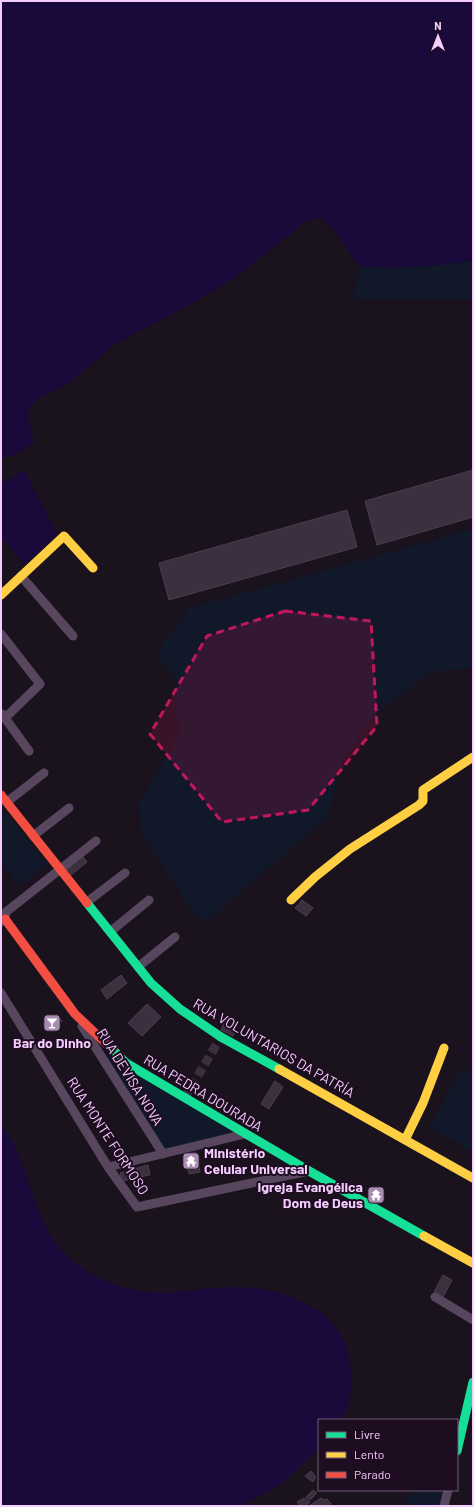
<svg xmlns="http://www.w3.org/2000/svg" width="474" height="1507" font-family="Barlow,sans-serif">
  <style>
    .green { fill: #111829 }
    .water { fill: #1a0a3b }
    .building { fill: #3c2f3f; stroke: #4e3c50 }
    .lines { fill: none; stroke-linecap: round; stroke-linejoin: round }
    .street-tunnel { stroke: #3b2e3f; stroke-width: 9; stroke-dasharray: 9 4.5; stroke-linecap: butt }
    .street { stroke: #57465e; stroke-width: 9 }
    .fast { stroke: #16e098; stroke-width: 9 }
    .slow { stroke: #ffcf43; stroke-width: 9 }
    .jam { stroke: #f24e42; stroke-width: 9 }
    .marked { fill: #c2185b; fill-opacity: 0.2; stroke: #c2185b; stroke-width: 3; stroke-dasharray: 8 5; stroke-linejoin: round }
    .labels { text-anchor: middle; stroke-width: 4; stroke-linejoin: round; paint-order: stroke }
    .poi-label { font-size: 14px; font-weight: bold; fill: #f5cdff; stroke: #1e0d21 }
    .street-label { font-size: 14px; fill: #f5cdff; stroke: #1e0d21 }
  </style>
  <rect width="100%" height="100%" fill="#1a121d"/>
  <path class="green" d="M 473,261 L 473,300 L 352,299 L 360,266 C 399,270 434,266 473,261 Z
    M 473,529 L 473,668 L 430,672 L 378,712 L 344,756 L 327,818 L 208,920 L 196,918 L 141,832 L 139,802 L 179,736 L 176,680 L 158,657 L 163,642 L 190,608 Z
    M 1,808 L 47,864 L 19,885 L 1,863 Z
    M 109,1051 L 234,1133 L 164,1150 L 105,1056 Z
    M 462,1068 L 473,1074 L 473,1152 L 429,1127 Z
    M 416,1490 L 446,1490 L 442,1506 L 406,1504 L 405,1499 Z"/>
  <path class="water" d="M 1,1 L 473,1 L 473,261 C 434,266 399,270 360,266 C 343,249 342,231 320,218 L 307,221 L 233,279 L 193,303 L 115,344 L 68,384 L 43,395 L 36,401 L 30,407 L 28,417 L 34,443 L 16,454 L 1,459 Z
    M 24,470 L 57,534 L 25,565 L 1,537 L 1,483 Z
    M 1,1125 C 5,1131 11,1138 14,1145 C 34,1187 38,1237 79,1266 C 97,1278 118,1287 140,1291 C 169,1296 196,1289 224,1287 C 260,1286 287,1291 317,1310 C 336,1322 348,1341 350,1364 C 352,1382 352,1405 341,1420 L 319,1420 L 319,1448 L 283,1483 L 241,1506 L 1,1506 Z"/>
  <path class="building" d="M 473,470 L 473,517 L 377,545 L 365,501 Z
    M 347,510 L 357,547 L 169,600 L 159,563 Z
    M 81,854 L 87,862 L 71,875 L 65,867 Z
    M 302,900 L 313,908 L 306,916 L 295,908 Z
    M 121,975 L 127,983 L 107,999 L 101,990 Z
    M 147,1004 L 161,1017 L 142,1036 L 128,1023 Z
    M 57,1014 L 62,1021 L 48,1031 L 43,1024 Z
    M 224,1023 L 237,1030 L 233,1036 L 221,1030 Z
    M 275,1081 L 283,1087 L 269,1109 L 261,1104 Z
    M 196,1152 L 200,1172 L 189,1174 L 186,1154 Z
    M 148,1165 L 150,1175 L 139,1177 L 137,1168 Z
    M 136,1168 L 139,1177 L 123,1181 L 120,1173 Z
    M 376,1187 L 384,1192 L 376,1205 L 368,1201 Z
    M 443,1275 L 452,1280 L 443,1297 L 434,1292 Z
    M 311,1471 L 316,1477 L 313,1482 L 305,1476 Z
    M 313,1490 L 317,1493 L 310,1500 L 306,1497 Z
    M 304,1498 L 310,1502 L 305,1506 L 300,1506 L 297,1502 Z
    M 321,1498 L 324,1500 L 327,1499 L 331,1504 L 329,1506 L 309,1506 Z"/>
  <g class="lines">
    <path class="street-tunnel" d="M 184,1099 L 221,1037"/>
    <path class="street" d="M 21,576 L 73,636
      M 1,634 L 40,684 L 5,718
      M 2,714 L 29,751
      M 7,802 L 44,773
      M 33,836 L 69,808
      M 87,902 L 125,873
      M 1,922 L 5,919 L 6,912 L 96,841
      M 110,932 L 149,900
      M 138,967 L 175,937
      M 1,993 L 108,1167 L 137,1207 L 309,1171
      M 82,1026 L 163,1154
      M 108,1167 L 245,1134
      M 435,1297 L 473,1320
      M 444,1506 L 448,1490"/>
    <path class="fast" d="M 87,903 L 151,983 L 180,1009 L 221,1037 L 279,1069
      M 112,1049 L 126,1063 L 309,1171 L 424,1236
      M 457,1451 L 473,1382"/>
    <path class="slow" d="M 1,595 L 64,536 L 93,568
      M 291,900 L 315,877 L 350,849 L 419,805 L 423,801 L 423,790 L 473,757
      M 279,1069 L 473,1178
      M 405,1140 L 423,1103 L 444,1048
      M 424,1236 L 473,1263"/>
    <path class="jam" d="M 1,795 L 87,903
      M 5,919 L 75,1014 L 112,1049"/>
  </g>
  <path class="marked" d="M 285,611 L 371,621 L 377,726 L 308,810 L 222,822 L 150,734 L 207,636 Z"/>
  <defs>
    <symbol id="bar-square" viewBox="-11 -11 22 22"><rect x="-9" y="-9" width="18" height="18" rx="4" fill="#a88cb0" stroke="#1e0d21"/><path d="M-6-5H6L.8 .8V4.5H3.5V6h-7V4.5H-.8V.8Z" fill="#fff"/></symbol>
    <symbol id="temple-square" viewBox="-11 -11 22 22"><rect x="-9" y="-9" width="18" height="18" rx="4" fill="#a88cb0" stroke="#1e0d21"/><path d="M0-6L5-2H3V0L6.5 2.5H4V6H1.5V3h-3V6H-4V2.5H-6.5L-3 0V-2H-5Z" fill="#fff"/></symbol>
  </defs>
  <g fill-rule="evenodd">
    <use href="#bar-square" x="42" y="1013" width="20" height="20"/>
    <use href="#temple-square" x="181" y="1151" width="20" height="20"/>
    <use href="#temple-square" x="366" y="1185" width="20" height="20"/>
  </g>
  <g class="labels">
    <g class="poi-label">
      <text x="52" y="1048">Bar do Dinho</text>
      <text x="204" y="1158" text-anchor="start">Ministério<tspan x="204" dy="16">Celular Universal</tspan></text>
      <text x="363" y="1192" text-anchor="end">Igreja Evangélica<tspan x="363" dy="16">Dom de Deus</tspan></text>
    </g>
    <g class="street-label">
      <text transform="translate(274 1048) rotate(30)" y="5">RUA VOLUNTARIOS DA PATRÍA</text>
      <text transform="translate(130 1077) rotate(58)" y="5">RUA DEVISA NOVA</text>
      <text transform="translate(203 1093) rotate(31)" y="5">RUA PEDRA DOURADA</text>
      <text transform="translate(108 1136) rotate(57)" y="5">RUA MONTE FORMOSO</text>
    </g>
  </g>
  <rect width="474" height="1507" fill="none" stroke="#f5cdff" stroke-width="4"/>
  <rect x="318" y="1419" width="140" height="72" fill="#1e0d21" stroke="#745a7a"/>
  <rect x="326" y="1432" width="20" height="6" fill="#16e098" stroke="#745a7a"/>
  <text x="354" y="1439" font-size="12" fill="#f5cdff">Livre</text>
  <rect x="326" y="1452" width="20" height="6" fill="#ffcf43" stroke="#745a7a"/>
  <text x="354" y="1459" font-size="12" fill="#f5cdff">Lento</text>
  <rect x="326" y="1472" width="20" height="6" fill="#f24e42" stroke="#745a7a"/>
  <text x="354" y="1479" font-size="12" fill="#f5cdff">Parado</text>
  <g transform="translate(438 36)" stroke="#1e0d21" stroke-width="3" paint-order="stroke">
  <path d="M0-3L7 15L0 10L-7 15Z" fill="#f5cdff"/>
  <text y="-6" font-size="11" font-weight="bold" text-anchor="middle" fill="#f5cdff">N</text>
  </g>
</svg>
